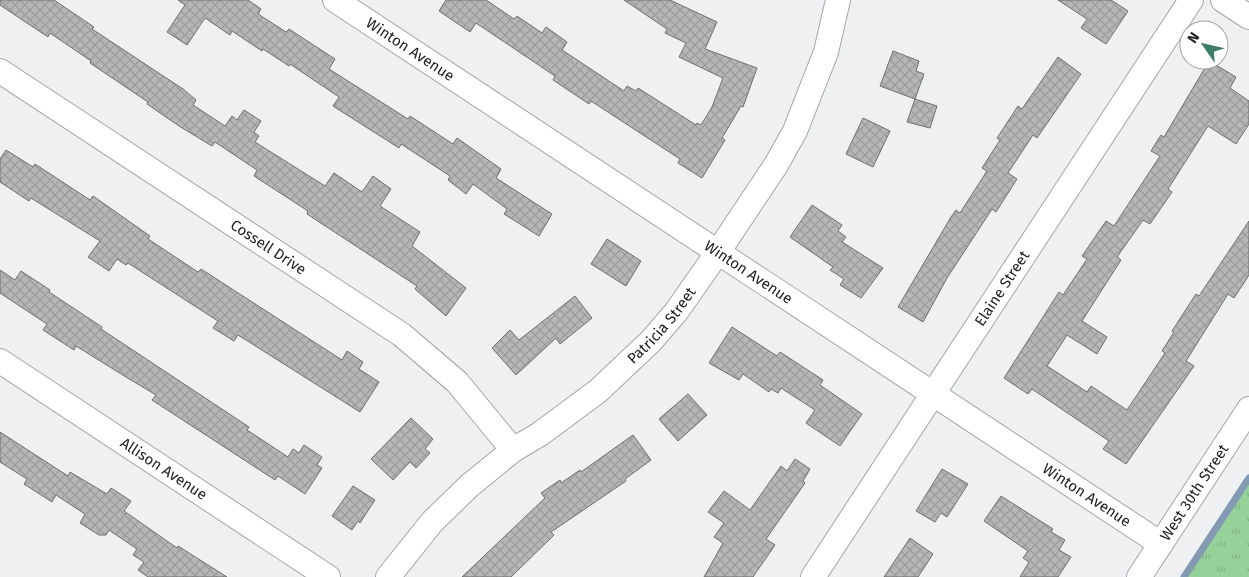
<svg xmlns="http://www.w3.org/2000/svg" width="1249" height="577" font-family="'Fira Sans',sans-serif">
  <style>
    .grass { fill: url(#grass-tufts) }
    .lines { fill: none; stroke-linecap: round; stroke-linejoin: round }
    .stream { stroke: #829ab4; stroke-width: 7 }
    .building { fill: url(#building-cross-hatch); stroke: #6e6f71 }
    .minor-casing { stroke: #a5a5a7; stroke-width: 26 }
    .minor { stroke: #fff; stroke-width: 24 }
    .labels { text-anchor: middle; stroke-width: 4.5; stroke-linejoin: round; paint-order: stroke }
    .street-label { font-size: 15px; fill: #1c1d1d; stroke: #fff }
  </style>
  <defs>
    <pattern id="grass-tufts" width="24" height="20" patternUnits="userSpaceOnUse" patternTransform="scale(1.25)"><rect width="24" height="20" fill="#97d19a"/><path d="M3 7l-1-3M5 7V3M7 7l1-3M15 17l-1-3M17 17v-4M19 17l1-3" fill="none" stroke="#82b384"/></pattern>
    <pattern id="building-cross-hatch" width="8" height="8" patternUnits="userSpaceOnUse" patternTransform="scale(1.25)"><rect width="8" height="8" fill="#b6b6b8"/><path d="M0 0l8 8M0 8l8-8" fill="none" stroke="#9c9c9e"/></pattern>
  </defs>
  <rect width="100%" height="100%" fill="#eff0f2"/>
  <path class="grass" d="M 1249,479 L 1249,577 L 1184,577 Z"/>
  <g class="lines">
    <path class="stream" d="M 1184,577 L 1249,478"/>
  </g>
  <path class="building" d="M 0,0 L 54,0 L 94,27 L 92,29 L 183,89 L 196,100 L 193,105 L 225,126 L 232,116 L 237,120 L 244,110 L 261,121 L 254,132 L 259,136 L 255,142 L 325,186 L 334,173 L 362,192 L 373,176 L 391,189 L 380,206 L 420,232 L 412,246 L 466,288 L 446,316 L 415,289 L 417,286 L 307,214 L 308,211 L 254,176 L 257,170 L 215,142 L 212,146 L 179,126 L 147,104 L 148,102 L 90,63 L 91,61 L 50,33 L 48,37 L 0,5 Z
    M 178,0 L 248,0 L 261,9 L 258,14 L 286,32 L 289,29 L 335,59 L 329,69 L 408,119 L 410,116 L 453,144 L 457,138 L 501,169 L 496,178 L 552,214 L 539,236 L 504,214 L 507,209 L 473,184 L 466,194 L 448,180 L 450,176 L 401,144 L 399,148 L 333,106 L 339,97 L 290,64 L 289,66 L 263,49 L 262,51 L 232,31 L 230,35 L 205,18 L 187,45 L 167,32 L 185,5 Z
    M 446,0 L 486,0 L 514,19 L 517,16 L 542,33 L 546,27 L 567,42 L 562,50 L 624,91 L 627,86 L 636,91 L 638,88 L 696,125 L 697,123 L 701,125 L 712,107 L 723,78 L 679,57 L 686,43 L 665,33 L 667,29 L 624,0 L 670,0 L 717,22 L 705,49 L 757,68 L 743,107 L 741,106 L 722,138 L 725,140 L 702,178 L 678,163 L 680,159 L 591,101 L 589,104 L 553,80 L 555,76 L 476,23 L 470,32 L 439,11 Z
    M 1058,0 L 1111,0 L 1128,11 L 1106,44 L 1081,28 L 1087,19 Z
    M 893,51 L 919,61 L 916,71 L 924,74 L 915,99 L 880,86 Z
    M 1058,57 L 1081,74 L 1037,138 L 1033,135 L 1008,173 L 1017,179 L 996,212 L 992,209 L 947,278 L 923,322 L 898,307 L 951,217 L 956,210 L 960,213 L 987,171 L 982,168 L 1000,140 L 997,138 L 1018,106 L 1022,109 Z
    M 1209,61 L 1236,77 L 1230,88 L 1249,101 L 1249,124 L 1236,144 L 1208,126 L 1168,189 L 1172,192 L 1150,224 L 1143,220 L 1117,257 L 1121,260 L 1082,321 L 1107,337 L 1097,354 L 1067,335 L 1047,366 L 1087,392 L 1091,386 L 1127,410 L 1165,353 L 1162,351 L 1174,332 L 1172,331 L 1196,294 L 1199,296 L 1249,221 L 1249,275 L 1234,298 L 1228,294 L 1186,361 L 1194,366 L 1126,464 L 1103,449 L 1109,441 L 1032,389 L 1028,394 L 1004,378 L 1059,292 L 1063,295 L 1087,259 L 1082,256 L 1106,221 L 1114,226 L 1160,156 L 1151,151 L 1161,135 L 1164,137 Z
    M 915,99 L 937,106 L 930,128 L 907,122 Z
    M 863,118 L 890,131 L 873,167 L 846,154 Z
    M 6,150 L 33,167 L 35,164 L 90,200 L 93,196 L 150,236 L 148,239 L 198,272 L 201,269 L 342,360 L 347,351 L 363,362 L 359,369 L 379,382 L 360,412 L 238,335 L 234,341 L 213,328 L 218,321 L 128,263 L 126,265 L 117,259 L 109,271 L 88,257 L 100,241 L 31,198 L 29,201 L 0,182 L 0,159 Z
    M 812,205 L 842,225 L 838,231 L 846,237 L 842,242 L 883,268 L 861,298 L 840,285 L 844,279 L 830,270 L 833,267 L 790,237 Z
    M 607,239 L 641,261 L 626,286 L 591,264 Z
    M 0,270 L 15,280 L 21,271 L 50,290 L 49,292 L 102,327 L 101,329 L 249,427 L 247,430 L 288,457 L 293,449 L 299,453 L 304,445 L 322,457 L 317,465 L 322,468 L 305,494 L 278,476 L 275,480 L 152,400 L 156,395 L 126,377 L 76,346 L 74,350 L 43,330 L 47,324 L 0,293 Z
    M 575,296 L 592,318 L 560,344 L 556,338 L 516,375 L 492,348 L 510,330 L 519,340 Z
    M 732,327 L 777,356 L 780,352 L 823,380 L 820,385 L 862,414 L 840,446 L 806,423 L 815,410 L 781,388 L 778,393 L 771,389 L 769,392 L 743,374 L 739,380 L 709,363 Z
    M 688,394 L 707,415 L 678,441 L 659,419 Z
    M 411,418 L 433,439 L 425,449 L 430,453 L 416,468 L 410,462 L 393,480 L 371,459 Z
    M 0,432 L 68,476 L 70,472 L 107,494 L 111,488 L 131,501 L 124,511 L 177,548 L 178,546 L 227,577 L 148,577 L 138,570 L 144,562 L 133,555 L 137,549 L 109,530 L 106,535 L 99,535 L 80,523 L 85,514 L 56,495 L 52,502 L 24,484 L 27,479 L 0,462 Z
    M 633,435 L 651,460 L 625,479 L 626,481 L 551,532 L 554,535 L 511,577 L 462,577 L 545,498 L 541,493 L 560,480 L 561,483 L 580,470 L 581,472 Z
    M 795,459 L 810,469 L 803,481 L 805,483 L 766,539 L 775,545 L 753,577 L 704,577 L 723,543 L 714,537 L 724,523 L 708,512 L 724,491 L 750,510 L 781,466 L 787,471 Z
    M 942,469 L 968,484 L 947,517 L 941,513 L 935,522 L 916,511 Z
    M 353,486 L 375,500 L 360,523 L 358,521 L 352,530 L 332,516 Z
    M 1001,496 L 1053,529 L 1051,532 L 1065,540 L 1059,550 L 1071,557 L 1058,577 L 1020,577 L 1029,562 L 1023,558 L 1028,551 L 984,521 Z
    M 910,538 L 933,554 L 918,577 L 884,577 Z"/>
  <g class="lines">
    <defs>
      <g id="minor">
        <path id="s1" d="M 335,0 L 1161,544"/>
        <path d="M 1223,0 L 1249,17"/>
        <path id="s2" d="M 0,71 L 402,335 L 457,382 L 513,450"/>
        <path id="s3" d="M 0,361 L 328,577"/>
        <path id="s4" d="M 388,577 L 432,522 L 469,486 L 513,450 L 540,434 L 598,391 L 651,341 L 676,312 L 718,252 L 776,165 L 795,131 L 826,52 L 838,0"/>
        <path id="s5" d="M 813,577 L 1191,0"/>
        <path id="s6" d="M 1139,577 L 1249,409"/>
      </g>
    </defs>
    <use href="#minor" class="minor-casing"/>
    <use href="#minor" class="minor"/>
  </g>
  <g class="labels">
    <g class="street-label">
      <text dy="5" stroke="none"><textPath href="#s1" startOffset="90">Winton Avenue</textPath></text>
      <text dy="5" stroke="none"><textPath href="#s2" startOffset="321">Cossell Drive</textPath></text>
      <text dy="5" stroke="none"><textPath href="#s1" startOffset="495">Winton Avenue</textPath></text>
      <text dy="5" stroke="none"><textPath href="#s5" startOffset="345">Elaine Street</textPath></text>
      <text dy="5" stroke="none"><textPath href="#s4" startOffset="374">Patricia Street</textPath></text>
      <text dy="5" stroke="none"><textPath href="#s3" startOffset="196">Allison Avenue</textPath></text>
      <text dy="5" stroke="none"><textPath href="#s6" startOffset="101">West 30th Street</textPath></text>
      <text dy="5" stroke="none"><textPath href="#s1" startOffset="900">Winton Avenue</textPath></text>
    </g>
  </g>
  <g transform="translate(1204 45) rotate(304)"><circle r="24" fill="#ffffff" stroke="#a4a5a5"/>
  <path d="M0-4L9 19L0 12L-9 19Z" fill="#3e7c6a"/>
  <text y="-8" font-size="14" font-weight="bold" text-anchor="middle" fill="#1c1d1d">N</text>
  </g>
</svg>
